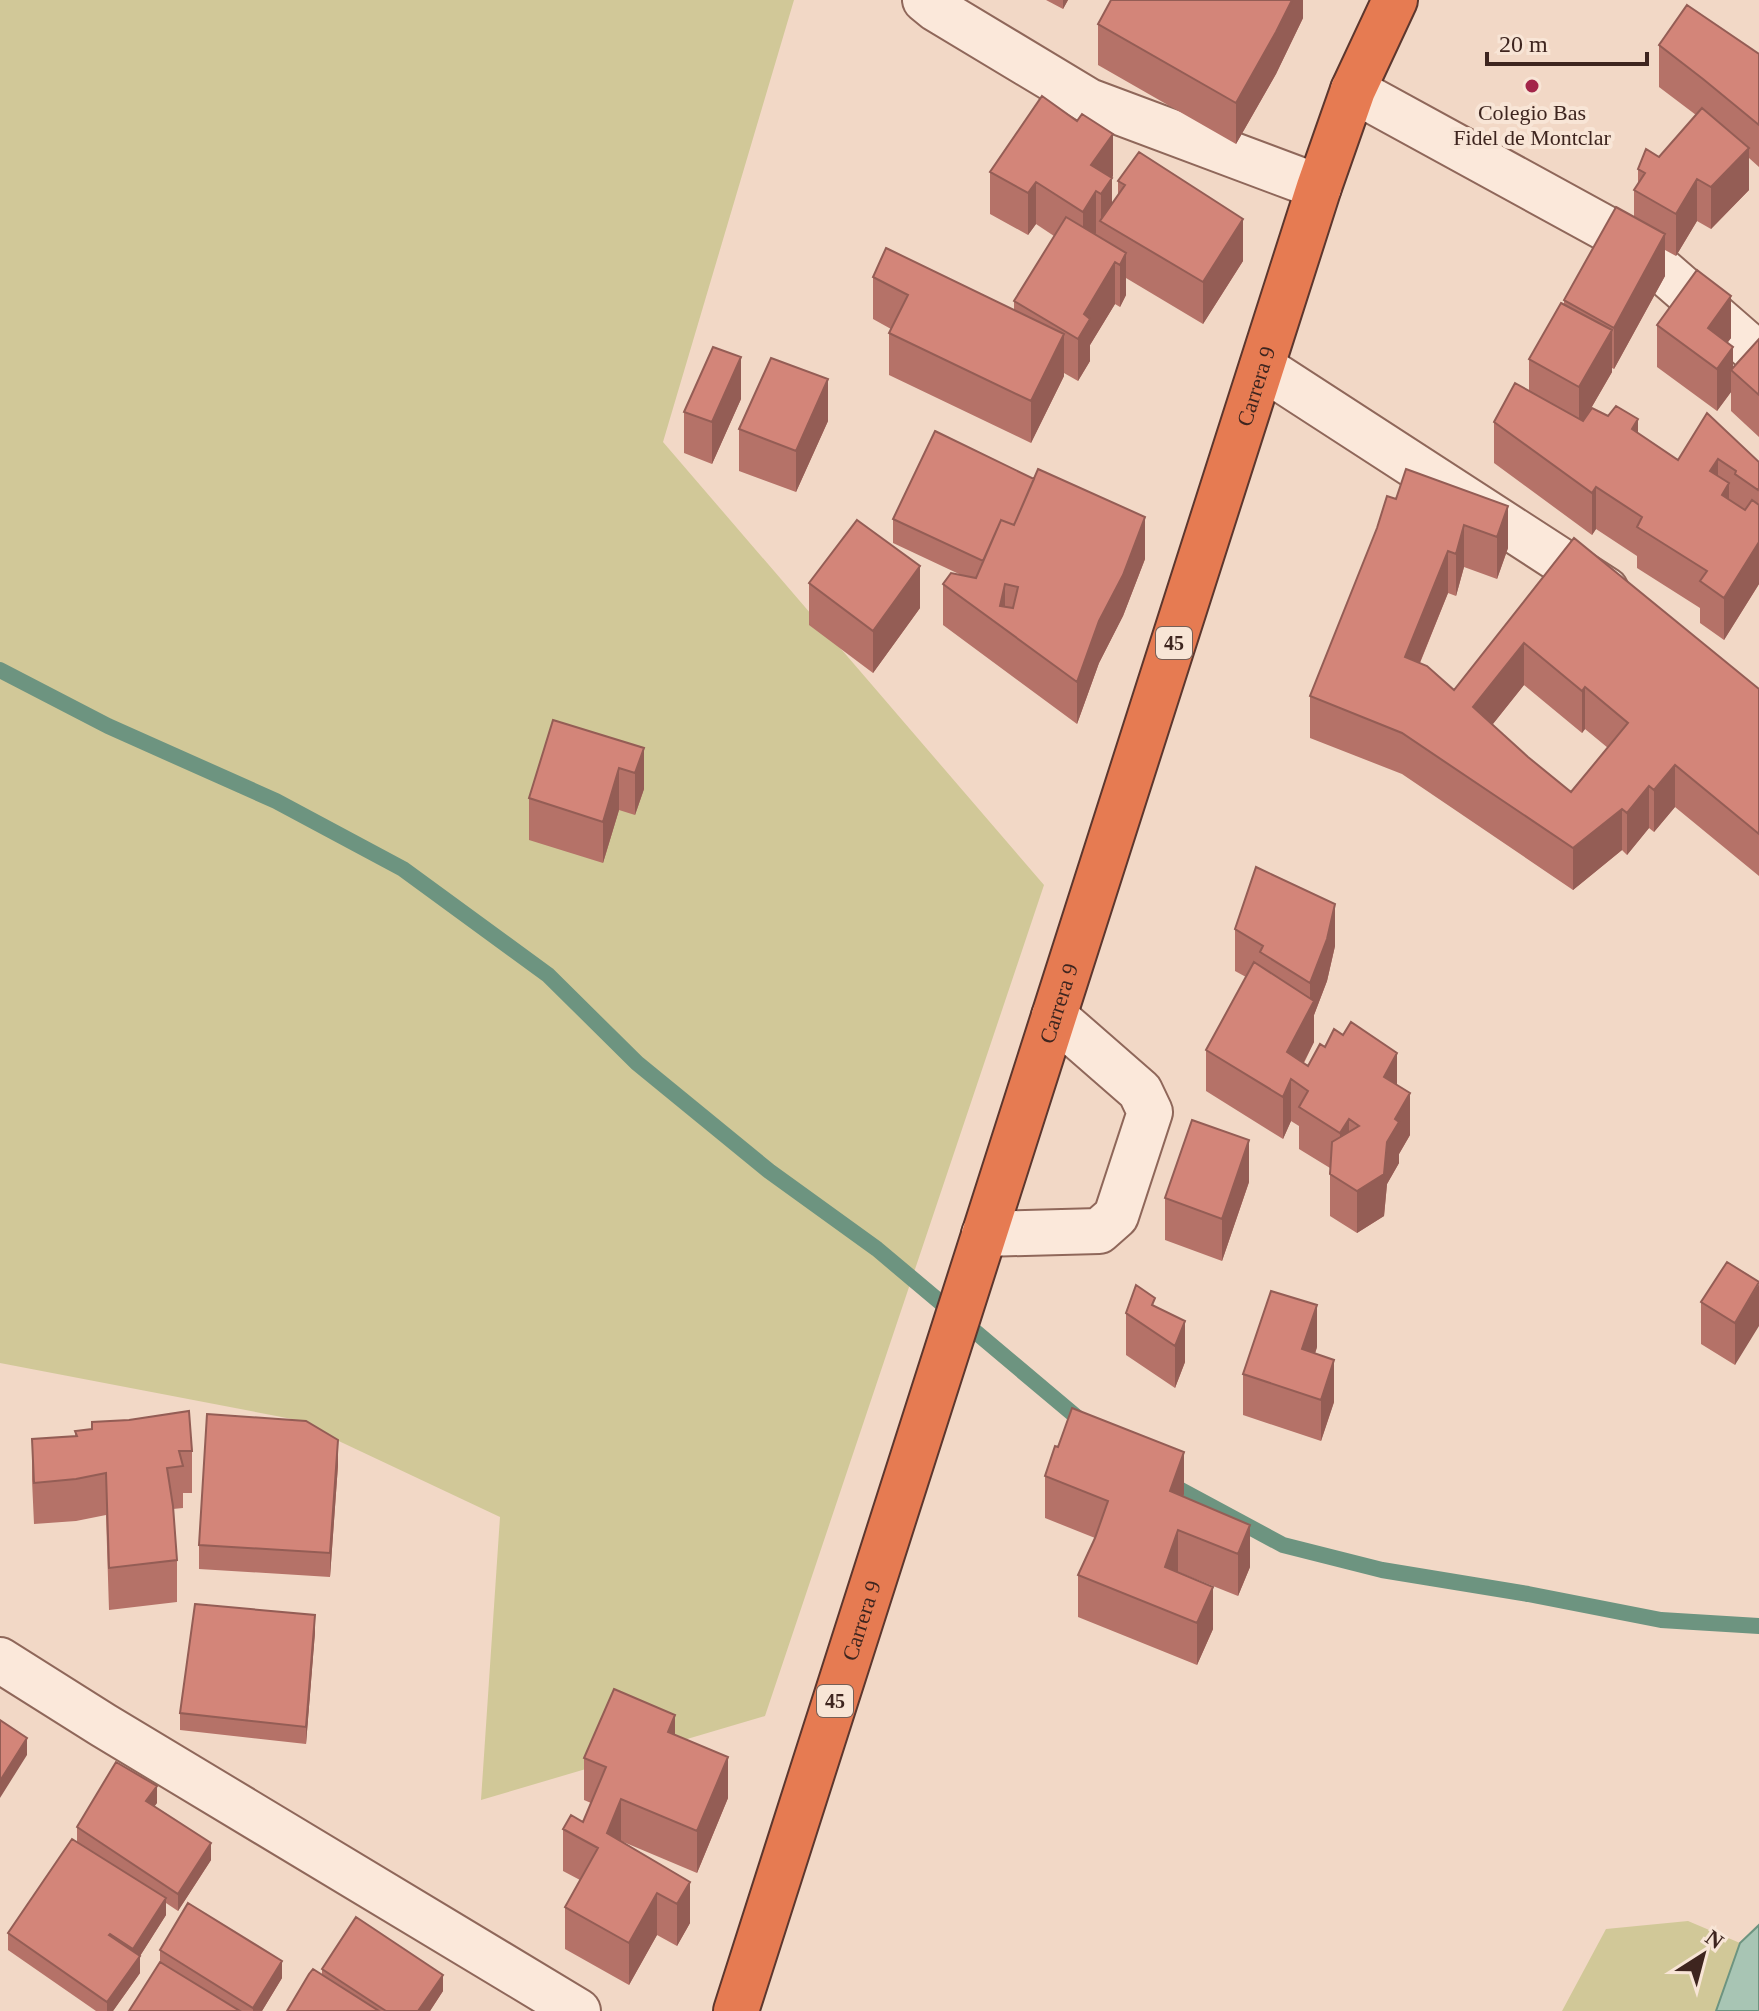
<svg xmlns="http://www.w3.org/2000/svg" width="1759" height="2011" font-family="'Times New Roman',serif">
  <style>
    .green { fill: #d1c898 }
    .water { fill: #a8c5b4; stroke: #6d9480; stroke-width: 2 }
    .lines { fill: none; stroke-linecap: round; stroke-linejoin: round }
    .stream { stroke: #6d9480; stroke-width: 16 }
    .minor-casing { stroke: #8f675a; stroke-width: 48 }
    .highway-casing { stroke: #5d372e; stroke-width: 48 }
    .minor { stroke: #fbe8da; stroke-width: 44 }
    .highway { stroke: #e67b52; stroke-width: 44 }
    .wall { fill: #b57268; fill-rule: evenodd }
    .shaded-wall { fill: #945d55 }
    .building { fill: #d38579; stroke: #945d55; stroke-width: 2; fill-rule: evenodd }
    .poi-dot { fill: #a32549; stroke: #f8e5d6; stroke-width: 3 }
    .labels { text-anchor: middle; stroke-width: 8; stroke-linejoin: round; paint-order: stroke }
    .shield { fill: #f8e5d6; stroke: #765f56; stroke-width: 2 }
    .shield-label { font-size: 20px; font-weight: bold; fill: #3e251f }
    .poi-label { font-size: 22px; fill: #3e251f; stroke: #f8e5d6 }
    .street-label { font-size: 22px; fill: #3e251f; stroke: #f8e5d6 }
  </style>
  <rect width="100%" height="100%" fill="#f2d8c6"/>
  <path class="green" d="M 0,0 L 794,0 L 663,442 L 1044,885 L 765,1716 L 481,1800 L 500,1517 L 292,1419 L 0,1363 Z
    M 1688,1921 L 1740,1943 L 1716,2011 L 1562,2011 L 1606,1929 Z"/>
  <path class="water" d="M 1759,1925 L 1759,2011 L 1716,2011 L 1740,1943 Z"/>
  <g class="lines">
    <path class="stream" d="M 0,670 L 108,726 L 276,801 L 403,869 L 548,975 L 637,1063 L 769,1171 L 877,1249 L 1085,1424
      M 1166,1482 L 1283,1545 L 1382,1570 L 1528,1594 L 1661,1620 L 1759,1626"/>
    <defs>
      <path id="minor" d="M 925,0 L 936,9 L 1089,101 L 1319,187
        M 1353,90 L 1627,240 L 1759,355
        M 1262,367 L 1606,590
        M 984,1234 L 1099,1231 L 1116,1216 L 1150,1112 L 1140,1091 L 1054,1016
        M 0,1660 L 103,1725 L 578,2011"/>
      <g id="highway">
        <path id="s1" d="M 736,2011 L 1319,187 L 1353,90 L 1395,0"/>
      </g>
    </defs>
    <use href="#minor" class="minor-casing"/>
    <use href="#highway" class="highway-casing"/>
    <use href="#minor" class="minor"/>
    <use href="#highway" class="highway"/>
  </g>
  <path class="wall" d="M 1046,0 L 1068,0 L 1063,9 Z
    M 1303,0 L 1303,18 L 1276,74 L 1236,144 L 1098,65 L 1098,24 Z
    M 1659,45 L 1759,54 L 1759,167 L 1749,158 L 1749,190 L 1711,229 L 1697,221 L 1676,256 L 1665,250 L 1665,276 L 1614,369 L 1612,368 L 1612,372 L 1586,417 L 1638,433 L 1678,460 L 1707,413 L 1759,462 L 1759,584 L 1724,640 L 1700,623 L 1700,608 L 1637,568 L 1637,556 L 1596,529 L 1592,535 L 1494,463 L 1494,422 L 1529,391 L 1529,359 L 1564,304 L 1564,300 L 1634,217 L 1634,190 L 1638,184 L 1638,169 L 1659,157 L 1696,115 L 1659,87 Z
    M 990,172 L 1113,176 L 1112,178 L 1112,204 L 1118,195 L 1118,181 L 1243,261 L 1203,324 L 1126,278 L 1126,295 L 1120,307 L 1115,304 L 1090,345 L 1090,361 L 1078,381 L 1064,373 L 1064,376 L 1031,443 L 889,375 L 889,333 L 891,329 L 873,319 L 873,277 L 1014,311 L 1014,301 L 1054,236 L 1036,224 L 1028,235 L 990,214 Z
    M 1657,325 L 1731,338 L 1727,343 L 1733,367 L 1759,339 L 1759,437 L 1731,411 L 1731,392 L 1717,411 L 1657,367 Z
    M 741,399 L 712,464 L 684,453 L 684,412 Z
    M 828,421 L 796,492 L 739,471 L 739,429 Z
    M 1396,499 L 1508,506 L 1508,548 L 1497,579 L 1464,567 L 1456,596 L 1448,593 L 1420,663 L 1454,690 L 1574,538 L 1759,689 L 1759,876 L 1675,807 L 1654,832 L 1649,828 L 1627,855 L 1622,850 L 1573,890 L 1402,774 L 1310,738 L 1310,696 ZM 1524,685 L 1582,733 L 1585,729 L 1608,748 L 1571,792 L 1528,757 L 1492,725 Z
    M 893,519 L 1145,559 L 1123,616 L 1099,663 L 1077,724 L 943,625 L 943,584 L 959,574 L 893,543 Z
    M 809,583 L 920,608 L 873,673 L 809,625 Z
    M 644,748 L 644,789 L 635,815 L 619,810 L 603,863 L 529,840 L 529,798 Z
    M 1235,929 L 1335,946 L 1327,981 L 1314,1015 L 1314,1042 L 1304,1063 L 1308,1066 L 1325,1047 L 1397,1085 L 1410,1135 L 1399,1154 L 1399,1163 L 1387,1184 L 1384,1216 L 1357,1233 L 1330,1216 L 1330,1168 L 1299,1149 L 1299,1126 L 1291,1121 L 1283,1139 L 1206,1091 L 1206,1050 L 1246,977 L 1235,971 Z
    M 1249,1182 L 1222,1261 L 1165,1240 L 1165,1198 Z
    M 1759,1282 L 1735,1365 L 1701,1344 L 1701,1302 Z
    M 1155,1307 L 1185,1362 L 1175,1388 L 1126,1355 L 1126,1313 Z
    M 1317,1347 L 1315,1354 L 1334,1402 L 1321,1441 L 1243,1415 L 1243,1374 Z
    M 75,1431 L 192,1451 L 192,1493 L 183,1493 L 183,1508 L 173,1509 L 177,1560 L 177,1602 L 109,1610 L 106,1515 L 76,1521 L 34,1524 L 32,1480 L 32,1439 L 75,1436 Z
    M 338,1465 L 330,1577 L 199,1569 L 199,1545 Z
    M 1045,1476 L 1184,1494 L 1183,1497 L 1250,1567 L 1238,1596 L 1178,1572 L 1213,1629 L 1197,1665 L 1078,1617 L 1078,1575 L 1095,1538 L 1045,1518 Z
    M 315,1632 L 306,1744 L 180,1730 L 180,1713 Z
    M 675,1735 L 728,1798 L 697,1873 L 621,1841 L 690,1882 L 690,1923 L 677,1946 L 657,1935 L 629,1985 L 565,1949 L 565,1907 L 580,1880 L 563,1871 L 563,1829 L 583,1822 L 591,1803 L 584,1800 L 584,1758 Z
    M 157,1803 L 154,1806 L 211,1860 L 178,1911 L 166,1903 L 166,1915 L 140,1956 L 140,1973 L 113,2011 L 96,2011 L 8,1950 L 8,1933 L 77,1842 L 77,1827 Z
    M 160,1950 L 282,1978 L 262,2011 L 129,2011 L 160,1962 Z
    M 322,1969 L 443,1991 L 430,2011 L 287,2011 L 322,1974 Z"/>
  <path class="shaded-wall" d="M 1063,0 L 1068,0 L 1063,9 Z
    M 1292,0 L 1303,0 L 1303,18 L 1276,74 L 1236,144 L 1236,103 Z
    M 1113,134 L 1113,176 L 1100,194 L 1096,191 L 1096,233 L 1083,254 L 1083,212 L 1091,165 Z
    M 1749,148 L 1749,190 L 1711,229 L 1711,187 Z
    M 1112,178 L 1112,219 L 1101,222 L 1101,194 Z
    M 1697,179 L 1697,221 L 1676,256 L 1676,214 Z
    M 1036,182 L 1036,224 L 1028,235 L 1028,193 Z
    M 1243,219 L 1243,261 L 1203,324 L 1203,282 Z
    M 1665,234 L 1665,276 L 1614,369 L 1614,328 Z
    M 1126,253 L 1126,295 L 1120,307 L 1120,265 Z
    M 1115,262 L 1115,304 L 1090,345 L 1090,361 L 1078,381 L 1078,339 L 1084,314 Z
    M 1731,296 L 1731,338 L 1711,365 L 1708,328 Z
    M 1612,330 L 1612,372 L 1579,429 L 1579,387 Z
    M 1064,334 L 1064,376 L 1031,443 L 1031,401 Z
    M 1733,347 L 1733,371 L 1731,370 L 1731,392 L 1717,411 L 1717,369 Z
    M 741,357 L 741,399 L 712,464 L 712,422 Z
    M 828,379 L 828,421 L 796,492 L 796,451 Z
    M 1638,419 L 1638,461 L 1632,429 Z
    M 1718,459 L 1718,501 L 1710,471 Z
    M 1729,483 L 1729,525 L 1722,495 Z
    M 1596,487 L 1596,529 L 1592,535 L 1592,493 Z
    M 1508,506 L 1508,548 L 1497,579 L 1497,537 Z
    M 1145,517 L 1145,559 L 1123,616 L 1099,663 L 1077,724 L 1077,682 L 1099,621 Z
    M 1464,525 L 1464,567 L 1456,596 L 1456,554 Z
    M 1759,542 L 1759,584 L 1724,640 L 1724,598 Z
    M 1448,551 L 1448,593 L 1405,699 L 1405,657 Z
    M 920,566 L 920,608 L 873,673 L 873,631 Z
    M 1005,584 L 1005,626 L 1000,606 Z
    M 1524,643 L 1524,685 L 1473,749 L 1473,707 Z
    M 1585,687 L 1585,729 L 1582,733 L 1582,691 Z
    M 644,748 L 644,789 L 635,815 L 635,773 Z
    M 1675,765 L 1675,807 L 1654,832 L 1654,790 Z
    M 619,768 L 619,810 L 603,863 L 603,822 Z
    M 1649,786 L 1649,828 L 1627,855 L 1627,813 Z
    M 1622,809 L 1622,850 L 1573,890 L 1573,848 Z
    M 1335,904 L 1335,946 L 1327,981 L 1314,1015 L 1314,1042 L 1294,1081 L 1291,1079 L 1291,1121 L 1283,1139 L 1283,1097 L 1287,1052 L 1310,1008 L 1310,983 Z
    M 1397,1053 L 1397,1095 L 1384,1077 Z
    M 1410,1093 L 1410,1135 L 1399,1154 L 1399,1163 L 1387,1184 L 1384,1216 L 1357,1233 L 1357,1191 L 1387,1142 L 1395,1119 Z
    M 1349,1119 L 1349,1161 L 1340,1174 L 1340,1133 Z
    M 1249,1140 L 1249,1182 L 1222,1261 L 1222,1219 Z
    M 1759,1284 L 1759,1326 L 1735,1365 L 1735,1323 Z
    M 1317,1305 L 1317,1347 L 1302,1391 L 1302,1349 Z
    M 1185,1321 L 1185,1362 L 1175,1388 L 1175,1346 Z
    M 1334,1360 L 1334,1402 L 1321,1441 L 1321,1400 Z
    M 338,1440 L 338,1465 L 330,1577 L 330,1553 Z
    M 1184,1452 L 1184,1494 L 1170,1533 L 1170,1491 Z
    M 1250,1525 L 1250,1567 L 1238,1596 L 1238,1554 Z
    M 1178,1530 L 1178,1572 L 1165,1609 L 1165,1567 Z
    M 1213,1587 L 1213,1629 L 1197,1665 L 1197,1623 Z
    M 315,1615 L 315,1632 L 306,1744 L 306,1727 Z
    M 675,1715 L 675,1757 L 668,1732 Z
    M 27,1738 L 27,1755 L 0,1798 L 0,1781 Z
    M 728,1757 L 728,1798 L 697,1873 L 697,1831 Z
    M 157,1786 L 157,1803 L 146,1818 L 146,1801 Z
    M 621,1799 L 621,1841 L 607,1875 L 607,1833 Z
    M 211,1843 L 211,1860 L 178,1911 L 178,1894 Z
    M 690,1882 L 690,1923 L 677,1946 L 677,1904 Z
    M 657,1893 L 657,1935 L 629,1985 L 629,1943 Z
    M 166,1898 L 166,1915 L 140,1956 L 140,1973 L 113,2011 L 107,2011 L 107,2002 L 133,1964 L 133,1949 Z
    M 282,1961 L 282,1978 L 262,2011 L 253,2011 L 253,2008 Z
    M 443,1975 L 443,1991 L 430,2011 L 418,2011 Z"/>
  <path class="building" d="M 1111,0 L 1292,0 L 1276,32 L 1236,103 L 1098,24 Z
    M 1687,5 L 1759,54 L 1759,125 L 1703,79 L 1659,45 Z
    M 1042,96 L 1077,121 L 1082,114 L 1113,134 L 1091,165 L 1112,178 L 1101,194 L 1096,191 L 1083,212 L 1036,182 L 1028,193 L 990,172 Z
    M 1702,108 L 1749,148 L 1711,187 L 1697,179 L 1676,214 L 1634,190 L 1645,173 L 1638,169 L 1646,149 L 1659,157 Z
    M 1139,152 L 1243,219 L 1203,282 L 1100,221 L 1125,185 L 1118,181 Z
    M 1616,207 L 1665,234 L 1614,328 L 1564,300 Z
    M 1066,217 L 1126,253 L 1120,265 L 1115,262 L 1084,314 L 1090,319 L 1078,339 L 1014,301 Z
    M 886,248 L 1064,334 L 1031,401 L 889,333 L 908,295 L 873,277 Z
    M 1697,270 L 1731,296 L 1708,328 L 1733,347 L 1717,369 L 1657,325 Z
    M 1561,303 L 1612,330 L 1579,387 L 1529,359 Z
    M 1759,339 L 1759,395 L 1731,370 Z
    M 713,347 L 741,357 L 712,422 L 684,412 Z
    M 771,358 L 828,379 L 796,451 L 739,429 Z
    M 1515,383 L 1583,421 L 1592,408 L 1608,416 L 1616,406 L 1638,419 L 1632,429 L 1678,460 L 1707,413 L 1759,462 L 1759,488 L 1758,490 L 1735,474 L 1736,471 L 1718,459 L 1710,471 L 1729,483 L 1722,495 L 1745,510 L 1752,500 L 1759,505 L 1759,542 L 1724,598 L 1700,581 L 1707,571 L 1637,527 L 1642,517 L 1596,487 L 1592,493 L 1494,422 Z
    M 935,431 L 1034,479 L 1014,525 L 1001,520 L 983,561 L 893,519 Z
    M 1038,469 L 1145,517 L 1123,575 L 1099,621 L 1077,682 L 943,584 L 951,573 L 976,578 L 1001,520 L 1014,525 ZM 1005,584 L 1018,587 L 1013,608 L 1000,606 Z
    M 1406,469 L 1508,506 L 1497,537 L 1464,525 L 1456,554 L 1448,551 L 1405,657 L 1427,666 L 1454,690 L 1574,538 L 1759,689 L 1759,834 L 1675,765 L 1654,790 L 1649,786 L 1627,813 L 1622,809 L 1573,848 L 1402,733 L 1310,696 L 1377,528 L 1387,496 L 1396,499 ZM 1524,643 L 1582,691 L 1585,687 L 1628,723 L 1571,792 L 1528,757 L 1473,707 Z
    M 857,520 L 920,566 L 873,631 L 809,583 Z
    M 553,720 L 644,748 L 635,773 L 619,768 L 603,822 L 529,798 Z
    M 1256,867 L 1335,904 L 1327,939 L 1310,983 L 1260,952 L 1263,946 L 1235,929 Z
    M 1254,962 L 1314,1001 L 1287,1052 L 1308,1066 L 1320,1044 L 1325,1047 L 1334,1029 L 1343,1035 L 1351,1022 L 1397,1053 L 1384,1077 L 1410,1093 L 1395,1119 L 1399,1122 L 1387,1142 L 1384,1174 L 1357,1191 L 1330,1174 L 1332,1142 L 1359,1126 L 1349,1119 L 1340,1133 L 1299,1107 L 1308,1091 L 1291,1079 L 1283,1097 L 1206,1050 Z
    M 1192,1120 L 1249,1140 L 1222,1219 L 1165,1198 Z
    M 1727,1262 L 1759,1282 L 1735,1323 L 1701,1302 Z
    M 1136,1285 L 1155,1298 L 1152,1305 L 1185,1321 L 1175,1346 L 1126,1313 Z
    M 1271,1291 L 1317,1305 L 1302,1349 L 1334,1360 L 1321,1400 L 1243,1374 Z
    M 1072,1408 L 1184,1452 L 1170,1491 L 1250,1525 L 1238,1554 L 1178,1530 L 1165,1567 L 1213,1587 L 1197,1623 L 1078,1575 L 1095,1538 L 1108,1501 L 1045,1476 L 1055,1446 L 1058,1447 Z
    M 189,1411 L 192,1451 L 179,1451 L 183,1466 L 167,1468 L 173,1506 L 177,1560 L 109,1568 L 106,1473 L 76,1479 L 34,1483 L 32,1439 L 77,1436 L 75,1431 L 92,1429 L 92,1422 L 129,1420 Z
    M 207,1414 L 306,1421 L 338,1440 L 330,1553 L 199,1545 Z
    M 195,1604 L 315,1615 L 306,1727 L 180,1713 Z
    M 614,1689 L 675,1715 L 668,1732 L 728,1757 L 697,1831 L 621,1799 L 607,1833 L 690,1882 L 677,1904 L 657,1893 L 629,1943 L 565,1907 L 598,1848 L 563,1829 L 571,1815 L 583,1822 L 606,1767 L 584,1758 Z
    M 0,1720 L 27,1738 L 0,1781 Z
    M 116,1762 L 157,1786 L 146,1801 L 211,1843 L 178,1894 L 77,1827 Z
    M 72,1839 L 166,1898 L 133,1949 L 110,1934 L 109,1935 L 140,1956 L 107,2002 L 8,1933 Z
    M 188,1903 L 282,1961 L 253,2008 L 160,1950 Z
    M 356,1917 L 443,1975 L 418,2011 L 386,2011 L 322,1969 Z
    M 160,1962 L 240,2011 L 129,2011 Z
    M 313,1969 L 379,2011 L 287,2011 L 309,1974 Z"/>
  <circle class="poi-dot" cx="1532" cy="86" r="8"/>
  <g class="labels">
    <g class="shield">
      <rect x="1156" y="627" width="36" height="32" rx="6"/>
      <rect x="817" y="1685" width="36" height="32" rx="6"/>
    </g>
    <g class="shield-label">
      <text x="1174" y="650">45</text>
      <text x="835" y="1708">45</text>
    </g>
    <g class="poi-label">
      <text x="1532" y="120">Colegio Bas<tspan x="1532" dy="25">Fidel de Montclar</tspan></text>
    </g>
    <g class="street-label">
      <text dy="8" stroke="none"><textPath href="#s1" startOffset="1706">Carrera 9</textPath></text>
      <text dy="8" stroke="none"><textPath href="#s1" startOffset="1058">Carrera 9</textPath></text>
      <text dy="8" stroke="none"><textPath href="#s1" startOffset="410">Carrera 9</textPath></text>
    </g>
  </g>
  <g transform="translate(1703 1955) rotate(36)" stroke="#f8e5d6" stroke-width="6" paint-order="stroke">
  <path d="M0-6L14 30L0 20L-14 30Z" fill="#3e251f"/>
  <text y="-12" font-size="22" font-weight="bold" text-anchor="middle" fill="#3e251f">N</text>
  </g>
  <path d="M1487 52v12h160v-12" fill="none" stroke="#3e251f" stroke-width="4"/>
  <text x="1499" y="52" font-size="24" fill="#3e251f" stroke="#f8e5d6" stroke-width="6" paint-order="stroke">20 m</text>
</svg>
